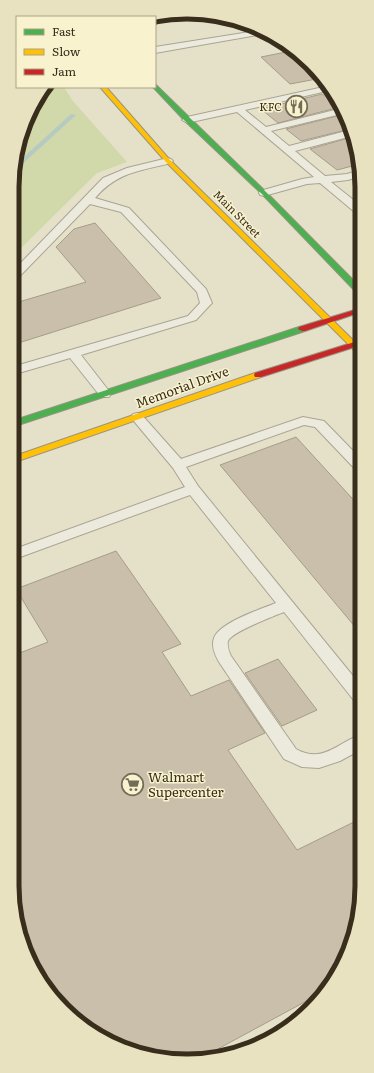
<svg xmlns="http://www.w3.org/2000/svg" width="374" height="1073" font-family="Literata,serif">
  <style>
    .green { fill: #d1d8aa }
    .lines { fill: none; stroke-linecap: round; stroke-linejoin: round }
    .stream { fill: #b5cbc1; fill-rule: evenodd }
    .building { fill: #cabfaa; stroke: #a59c89 }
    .lane-casing { stroke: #aaa493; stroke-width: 2 }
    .fast-casing { stroke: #999383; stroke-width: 2 }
    .slow-casing { stroke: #999383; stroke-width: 2 }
    .jam-casing { stroke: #999383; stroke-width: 2 }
    .lane { fill: #eceadc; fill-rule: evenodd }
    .fast { fill: #4caf50; fill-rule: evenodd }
    .slow { fill: #ffc107; fill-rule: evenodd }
    .jam { fill: #c62828; fill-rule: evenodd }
    .labels { text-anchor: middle; stroke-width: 3; stroke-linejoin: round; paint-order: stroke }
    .far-poi-label { font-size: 11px; fill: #392d1b; stroke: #f8f2ce; text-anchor: end }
    .far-street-label { font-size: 11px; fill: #392d1b; stroke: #f8f2ce }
    .street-label { font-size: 13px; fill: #392d1b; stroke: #f8f2ce }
    .poi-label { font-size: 13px; fill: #392d1b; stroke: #f8f2ce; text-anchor: start }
    .rim { fill: none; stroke: #392d1b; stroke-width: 5 }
  </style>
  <rect width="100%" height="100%" fill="#e5e1c9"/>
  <path class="green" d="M 45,87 L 64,87 L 72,100 L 127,162 L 97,173 L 12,257 L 12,187 L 18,142 Z"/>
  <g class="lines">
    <path class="stream" d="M 71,114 L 76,115 L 17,169 L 14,170 L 15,165 Z"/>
  </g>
  <path class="building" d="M 286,52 L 294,52 L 318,71 L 322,78 L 290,84 L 261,57 Z
    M 322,94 L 340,107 L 278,123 L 261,109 Z
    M 345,114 L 350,129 L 301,141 L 286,129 Z
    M 352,137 L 360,164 L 337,170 L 310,149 Z
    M 95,223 L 161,298 L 12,345 L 12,304 L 86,282 L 56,247 L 74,229 Z
    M 296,437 L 361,508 L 361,634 L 220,465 Z
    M 116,551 L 181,644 L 162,652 L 191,696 L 229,680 L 265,733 L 228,750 L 297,850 L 362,818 L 362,886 L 356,931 L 332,983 L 325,991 L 203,1057 L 164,1060 L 109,1043 L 56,1002 L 25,953 L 12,886 L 12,656 L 48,642 L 16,589 Z
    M 278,659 L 317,710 L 282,726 L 245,673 Z"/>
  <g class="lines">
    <defs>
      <path id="lane" d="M 262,30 L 269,33 L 155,53 L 155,47 Z
        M 328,86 L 331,90 L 245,110 L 266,127 L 343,108 L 345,113 L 271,131 L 289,146 L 350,130 L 352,136 L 295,151 L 325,176 L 347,174 L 360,170 L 360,176 L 348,180 L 331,182 L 361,206 L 361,215 L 357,214 L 320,183 L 307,184 L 264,196 L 260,195 L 259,193 L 260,191 L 302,179 L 314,177 L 237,112 L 187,123 L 182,120 L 187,117 Z
        M 168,158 L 171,159 L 173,161 L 171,163 C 140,171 117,172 95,198 L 129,208 L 206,289 L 212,303 L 210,305 L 196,320 L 81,355 L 109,391 L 111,394 L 109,397 L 101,397 L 70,358 L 12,375 L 12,367 L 188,316 L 200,303 L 197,292 L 121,212 L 90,204 L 16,280 L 12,281 L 12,272 L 103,178 L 127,168 Z
        M 137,413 L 141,414 L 181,459 L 303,417 L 324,421 L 361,459 L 361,471 L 356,470 L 315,427 L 304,425 L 186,467 L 198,486 L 362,687 L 362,705 L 356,703 L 284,612 C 274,616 232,632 228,641 C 227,645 229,652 231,656 L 296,749 C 323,764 337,743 362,734 L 362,749 L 340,761 L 319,768 L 302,767 L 284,759 L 219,662 C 215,655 211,646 214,638 C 220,622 261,609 276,603 L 190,495 L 12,560 L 12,550 L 185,487 L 173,468 L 133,420 L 131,417 L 133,414 Z"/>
      <path id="fast" d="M 155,84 L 266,192 L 361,288 L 361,294 L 358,294 L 262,194 L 185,121 L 153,87 L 155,87 Z
        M 299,327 L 302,327 L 306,329 L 305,331 L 12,427 L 12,421 Z"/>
      <path id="slow" d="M 100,87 L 106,87 L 170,160 L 361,348 L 361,354 L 358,354 L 166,162 Z
        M 255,373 L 261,373 L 262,375 L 261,377 L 12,463 L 12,457 Z"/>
      <path id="jam" d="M 361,308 L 361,312 L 305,331 L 302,331 L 298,329 L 299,327 Z
        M 361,340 L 361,345 L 261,377 L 255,377 L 254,375 L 255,373 Z"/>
    </defs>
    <use href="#lane" class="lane-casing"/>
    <use href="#fast" class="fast-casing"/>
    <use href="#slow" class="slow-casing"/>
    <use href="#jam" class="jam-casing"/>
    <use href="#lane" class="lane"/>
    <use href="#fast" class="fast"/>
    <use href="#slow" class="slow"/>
    <use href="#jam" class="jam"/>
  </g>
  <defs>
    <symbol id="restaurant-ring" viewBox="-11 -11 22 22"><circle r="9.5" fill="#f8f2ce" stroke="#756c58" stroke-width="1.5"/><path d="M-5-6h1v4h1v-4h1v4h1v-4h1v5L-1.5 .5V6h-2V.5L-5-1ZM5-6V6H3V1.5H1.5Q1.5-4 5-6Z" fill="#756c58"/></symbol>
    <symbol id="supermarket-ring" viewBox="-11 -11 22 22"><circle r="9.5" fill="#f8f2ce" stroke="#756c58" stroke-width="1.5"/><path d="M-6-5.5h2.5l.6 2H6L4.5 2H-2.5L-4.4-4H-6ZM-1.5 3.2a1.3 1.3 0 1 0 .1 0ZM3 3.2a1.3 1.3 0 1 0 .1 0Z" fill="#756c58"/></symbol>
  </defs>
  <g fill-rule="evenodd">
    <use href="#restaurant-ring" x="284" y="94" width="25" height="25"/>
    <use href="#supermarket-ring" x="120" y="772" width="25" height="25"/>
  </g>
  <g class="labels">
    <g class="far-poi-label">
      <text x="282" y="111">KFC</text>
    </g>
    <g class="far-street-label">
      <text transform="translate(237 214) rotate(45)" y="4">Main Street</text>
    </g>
    <g class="street-label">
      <text transform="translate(182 387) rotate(-20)" y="5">Memorial Drive</text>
    </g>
    <g class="poi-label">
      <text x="148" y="782">Walmart<tspan x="148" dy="15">Supercenter</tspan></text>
    </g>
  </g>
  <path d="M0 0H374V1073H0ZM187 19H187A168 168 0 0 1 355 187V886A168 168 0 0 1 187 1054H187A168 168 0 0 1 19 886V187A168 168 0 0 1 187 19Z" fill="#e9e2c0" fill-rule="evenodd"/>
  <path class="rim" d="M187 19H187A168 168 0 0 1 355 187V886A168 168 0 0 1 187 1054H187A168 168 0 0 1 19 886V187A168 168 0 0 1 187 19Z"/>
  <rect x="16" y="16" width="140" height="72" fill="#f8f2ce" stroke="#aca386"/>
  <rect x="24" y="29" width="20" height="6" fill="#4caf50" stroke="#aca386"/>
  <text x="52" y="36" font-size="12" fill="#392d1b">Fast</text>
  <rect x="24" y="49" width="20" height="6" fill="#ffc107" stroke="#aca386"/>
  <text x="52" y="56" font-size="12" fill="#392d1b">Slow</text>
  <rect x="24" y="69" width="20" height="6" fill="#c62828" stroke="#aca386"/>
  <text x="52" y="76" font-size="12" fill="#392d1b">Jam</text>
</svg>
